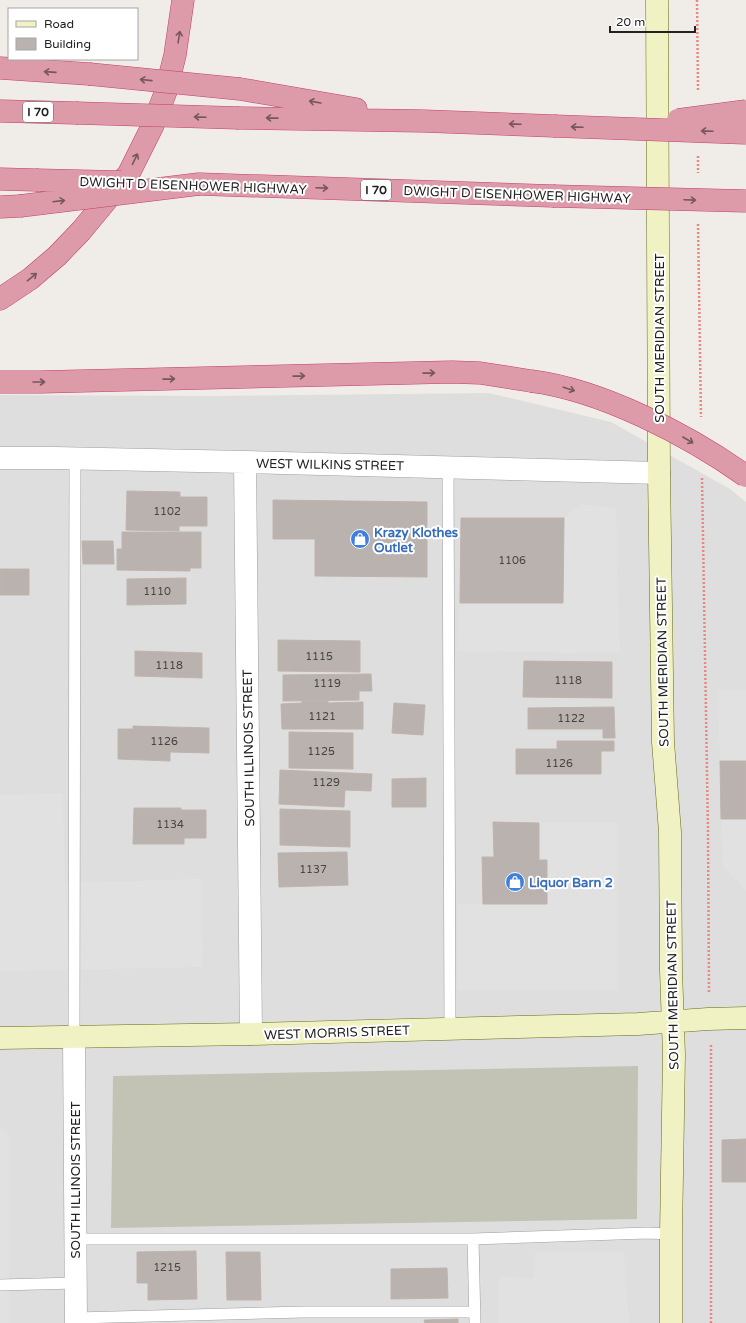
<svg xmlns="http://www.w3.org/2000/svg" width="746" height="1323" font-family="'Varela Round',sans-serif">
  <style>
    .residential { fill: #dfdede }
    .construction { fill: #c3c3b5 }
    .parking { fill: #e1e1e1 }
    .building { fill: #b9b2ae; stroke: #c0b4ac }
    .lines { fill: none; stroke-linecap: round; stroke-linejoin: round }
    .service-casing { stroke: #9e9e9e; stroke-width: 12 }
    .minor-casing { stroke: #9e9e9e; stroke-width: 23 }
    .secondary-casing { stroke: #656c13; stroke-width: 23 }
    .motorway-casing { stroke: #c63d70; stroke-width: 23 }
    .path { stroke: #e98880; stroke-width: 2.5; stroke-dasharray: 2 2; stroke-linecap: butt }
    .service { stroke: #fff; stroke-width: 11 }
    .minor { stroke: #fff; stroke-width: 22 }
    .secondary { stroke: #f1f2c4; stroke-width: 22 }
    .motorway { stroke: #dd9aa9; stroke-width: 22 }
    .motorway-bridge-casing { stroke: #c63d70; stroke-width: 23; stroke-linecap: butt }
    .motorway-bridge { stroke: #dd9aa9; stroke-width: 22 }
    .oneway { stroke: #76575e }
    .labels { text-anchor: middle; stroke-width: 4; stroke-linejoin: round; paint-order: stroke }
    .number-label { font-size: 11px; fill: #474544 }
    .shield { fill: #fff; stroke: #646464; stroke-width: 1 }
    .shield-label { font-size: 12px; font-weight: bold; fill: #212121 }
    .street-label { font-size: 13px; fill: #212121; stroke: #fff }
    .shop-label { font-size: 13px; font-weight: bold; fill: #366cbe; stroke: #fff; text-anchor: start }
  </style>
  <rect width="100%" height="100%" fill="#f0ede8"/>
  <path class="residential" d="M 489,393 L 611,422 L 730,489 L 746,502 L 746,1323 L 0,1323 L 0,395 L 214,396 Z"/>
  <path class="construction" d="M 638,1066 L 637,1219 L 111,1228 L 113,1076 Z"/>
  <path class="parking" d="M 581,504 L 616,508 L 620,653 L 457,651 L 460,603 L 563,603 L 564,518 Z
    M 718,690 L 746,690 L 746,761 L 720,761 Z
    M 63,793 L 65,883 L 201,879 L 203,967 L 0,971 L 0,795 Z
    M 721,819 L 746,819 L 746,890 L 724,867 Z
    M 539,823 L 618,823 L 618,990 L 457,990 L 457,904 L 547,904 L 547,861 L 539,860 Z
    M 0,1128 L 9,1134 L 9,1323 L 0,1323 Z
    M 535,1253 L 624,1253 L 629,1323 L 499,1323 L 499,1277 L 533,1278 Z"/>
  <path class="building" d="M 127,491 L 180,492 L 180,497 L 207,497 L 207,526 L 179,526 L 179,531 L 126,530 Z
    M 273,500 L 427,502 L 427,577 L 315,576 L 315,539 L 273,539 Z
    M 461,518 L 564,518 L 563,603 L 460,603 Z
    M 122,532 L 201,532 L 201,568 L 190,568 L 190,571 L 117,570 L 117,549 L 122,549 Z
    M 82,541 L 113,541 L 114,564 L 83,564 Z
    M 0,569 L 29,569 L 29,595 L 0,595 Z
    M 186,578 L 186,604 L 127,605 L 127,579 Z
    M 278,640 L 360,641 L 360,672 L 278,671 Z
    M 135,651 L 202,653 L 202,678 L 135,676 Z
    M 524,661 L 612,662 L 612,698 L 523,697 Z
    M 371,674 L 372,691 L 359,691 L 359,700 L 283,701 L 283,675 Z
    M 302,701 L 328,701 L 328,703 L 363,702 L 363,729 L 282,729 L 281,704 L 302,703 Z
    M 394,703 L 425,705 L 423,735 L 392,733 Z
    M 614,707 L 615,738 L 603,738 L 603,729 L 528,729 L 528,708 Z
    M 133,726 L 209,728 L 209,753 L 170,752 L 170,761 L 118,759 L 118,729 L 133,729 Z
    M 289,732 L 353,733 L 353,769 L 289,768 Z
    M 557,741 L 614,741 L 614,751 L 601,751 L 601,774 L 516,774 L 516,749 L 557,749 Z
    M 720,761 L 746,761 L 746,819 L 721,819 Z
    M 280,770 L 372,774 L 371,791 L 345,790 L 344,807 L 279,804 Z
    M 426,778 L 426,807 L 392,807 L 392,779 Z
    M 134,808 L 181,808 L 181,810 L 206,810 L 206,838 L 184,838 L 184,844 L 133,844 Z
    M 280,809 L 350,811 L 350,847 L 280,845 Z
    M 493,822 L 539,823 L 539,860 L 547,860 L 547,904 L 483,904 L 482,857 L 494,857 Z
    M 347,852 L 348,885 L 279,887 L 278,853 Z
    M 746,1139 L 746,1182 L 722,1182 L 722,1140 Z
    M 196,1251 L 197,1299 L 148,1300 L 148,1283 L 137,1283 L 137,1252 Z
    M 226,1252 L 260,1252 L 261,1300 L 227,1300 Z
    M 447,1268 L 448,1298 L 391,1299 L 391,1269 Z
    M 458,1319 L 458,1323 L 425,1323 L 424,1320 Z"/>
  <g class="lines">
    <defs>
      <path id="service" d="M 448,467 L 450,1028
        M 74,1037 L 75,458
        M 75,1239 L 473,1239 L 647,1233 L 671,1234
        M 473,1239 L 475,1323
        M 0,1285 L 76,1283
        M 76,1318 L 304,1312 L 475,1312"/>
      <path id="minor" d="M 0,458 L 55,458 L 245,462 L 659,473
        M 245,462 L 251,1034
        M 74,1037 L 76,1323"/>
      <path id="secondary" d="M 657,0 L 659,473 L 663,742 L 670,832 L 671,970 L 674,1055 L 671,1234 L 671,1323
        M 0,1038 L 251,1034 L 638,1024 L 708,1019 L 746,1018"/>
      <path id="motorway" d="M 0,68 L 89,74
        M 240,89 L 356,109
        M 0,111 L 76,113
        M 239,118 L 423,121 L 554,126
        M 0,179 L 36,180
        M 199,184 L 553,196
        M 0,207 L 20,206
        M 0,299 L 30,279 L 57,256 L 81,231 L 129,173 L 153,125 L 166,91 L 175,55 L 183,0
        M 0,382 L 40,382 L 452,372 L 480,373 L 531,381"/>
    </defs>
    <use href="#service" class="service-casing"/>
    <use href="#minor" class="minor-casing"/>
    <use href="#secondary" class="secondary-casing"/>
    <use href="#motorway" class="motorway-casing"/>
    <path class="path" d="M 697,0 L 698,91
      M 698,156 L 698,173
      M 698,224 L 701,417
      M 702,478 L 708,832 L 709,993
      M 711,1323 L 711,1044"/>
    <use href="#service" class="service"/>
    <use href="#minor" class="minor"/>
    <use href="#secondary" class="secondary"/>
    <use href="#motorway" class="motorway"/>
    <defs>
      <path id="motorway-bridge" d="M 89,74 L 240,89
        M 76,113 L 239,118
        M 678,120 L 746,111
        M 554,126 L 746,133
        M 36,180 L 121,182
        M 553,196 L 746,201
        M 20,206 L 199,184
        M 531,381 C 602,390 688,435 746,476"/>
    </defs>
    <use href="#motorway-bridge" class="motorway-bridge-casing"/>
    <use href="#motorway-bridge" class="motorway-bridge"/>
  </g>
  <defs><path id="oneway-shaft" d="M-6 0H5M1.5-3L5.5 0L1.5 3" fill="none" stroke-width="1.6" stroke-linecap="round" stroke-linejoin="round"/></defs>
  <g class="oneway">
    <use href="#oneway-shaft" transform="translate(179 37) rotate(-81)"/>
    <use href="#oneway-shaft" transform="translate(50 72) rotate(-176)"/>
    <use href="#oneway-shaft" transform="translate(146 80) rotate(-174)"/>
    <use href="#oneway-shaft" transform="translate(315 102) rotate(-170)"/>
    <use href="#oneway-shaft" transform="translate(200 117) rotate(-178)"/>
    <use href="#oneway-shaft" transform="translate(272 118) rotate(-179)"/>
    <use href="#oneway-shaft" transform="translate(515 124) rotate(-178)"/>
    <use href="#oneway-shaft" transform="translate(577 127) rotate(-178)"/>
    <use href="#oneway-shaft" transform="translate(707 131) rotate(-178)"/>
    <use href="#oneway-shaft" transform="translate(135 159) rotate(-64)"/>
    <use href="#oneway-shaft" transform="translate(322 188) rotate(2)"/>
    <use href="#oneway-shaft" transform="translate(690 200) rotate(2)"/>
    <use href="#oneway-shaft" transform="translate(59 201) rotate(-7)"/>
    <use href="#oneway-shaft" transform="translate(32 277) rotate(-39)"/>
    <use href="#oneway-shaft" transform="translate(429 373) rotate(-1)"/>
    <use href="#oneway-shaft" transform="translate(299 376) rotate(-1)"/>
    <use href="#oneway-shaft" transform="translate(169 379) rotate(-1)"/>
    <use href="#oneway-shaft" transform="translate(39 382)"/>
    <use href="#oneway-shaft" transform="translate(569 389) rotate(18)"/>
    <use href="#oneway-shaft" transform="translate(688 440) rotate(30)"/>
  </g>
  <defs>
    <symbol id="shop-disc" viewBox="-11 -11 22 22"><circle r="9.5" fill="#3f7fe0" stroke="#fff"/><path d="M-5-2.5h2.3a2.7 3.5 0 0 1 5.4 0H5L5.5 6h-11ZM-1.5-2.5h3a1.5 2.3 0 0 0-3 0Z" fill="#fff"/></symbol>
  </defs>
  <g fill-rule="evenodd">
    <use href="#shop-disc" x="349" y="528" width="22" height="22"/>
    <use href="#shop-disc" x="504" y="871" width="22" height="22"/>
  </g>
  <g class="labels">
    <g class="number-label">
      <text x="167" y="515">1102</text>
      <text x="512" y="564">1106</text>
      <text x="157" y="595">1110</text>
      <text x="319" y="660">1115</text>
      <text x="169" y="669">1118</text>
      <text x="568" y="684">1118</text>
      <text x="327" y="687">1119</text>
      <text x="322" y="720">1121</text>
      <text x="571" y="722">1122</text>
      <text x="164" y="745">1126</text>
      <text x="321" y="755">1125</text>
      <text x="559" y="767">1126</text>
      <text x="326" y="786">1129</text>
      <text x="170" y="828">1134</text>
      <text x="313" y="873">1137</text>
      <text x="167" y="1271">1215</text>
    </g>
    <g class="shield">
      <rect x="23" y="102" width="30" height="20" rx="3"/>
      <rect x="361" y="180" width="30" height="20" rx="3"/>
    </g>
    <g class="shield-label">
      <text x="38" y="116">I 70</text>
      <text x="376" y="194">I 70</text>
    </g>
    <g class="street-label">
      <text transform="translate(193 185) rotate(2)" y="5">DWIGHT D EISENHOWER HIGHWAY</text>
      <text transform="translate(517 194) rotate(2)" y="5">DWIGHT D EISENHOWER HIGHWAY</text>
      <text transform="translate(659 338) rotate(-90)" y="5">SOUTH MERIDIAN STREET</text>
      <text transform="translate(330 464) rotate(1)" y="5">WEST WILKINS STREET</text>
      <text transform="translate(662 662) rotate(-91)" y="5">SOUTH MERIDIAN STREET</text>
      <text transform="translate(248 748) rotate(-91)" y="5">SOUTH ILLINOIS STREET</text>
      <text transform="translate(672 985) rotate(-91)" y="5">SOUTH MERIDIAN STREET</text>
      <text transform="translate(337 1032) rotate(-2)" y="5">WEST MORRIS STREET</text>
      <text transform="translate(75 1180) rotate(-90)" y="5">SOUTH ILLINOIS STREET</text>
    </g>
    <g class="shop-label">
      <text x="374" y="537">Krazy Klothes<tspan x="374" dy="15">Outlet</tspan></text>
      <text x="529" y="887">Liquor Barn 2</text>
    </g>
  </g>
  <rect x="8" y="8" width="130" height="52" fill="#ffffff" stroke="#a6a6a6"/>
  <rect x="16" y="21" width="20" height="6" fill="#f1f2c4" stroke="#a6a6a6"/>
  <text x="44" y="28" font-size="12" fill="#212121">Road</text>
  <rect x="16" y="38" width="20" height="12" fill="#b9b2ae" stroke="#a6a6a6"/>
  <text x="44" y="48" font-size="12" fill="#212121">Building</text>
  <path d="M610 26v6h85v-6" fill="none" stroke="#212121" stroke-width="2"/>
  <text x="616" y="26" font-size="12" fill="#212121" stroke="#ffffff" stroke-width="3" paint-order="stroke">20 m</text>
</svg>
